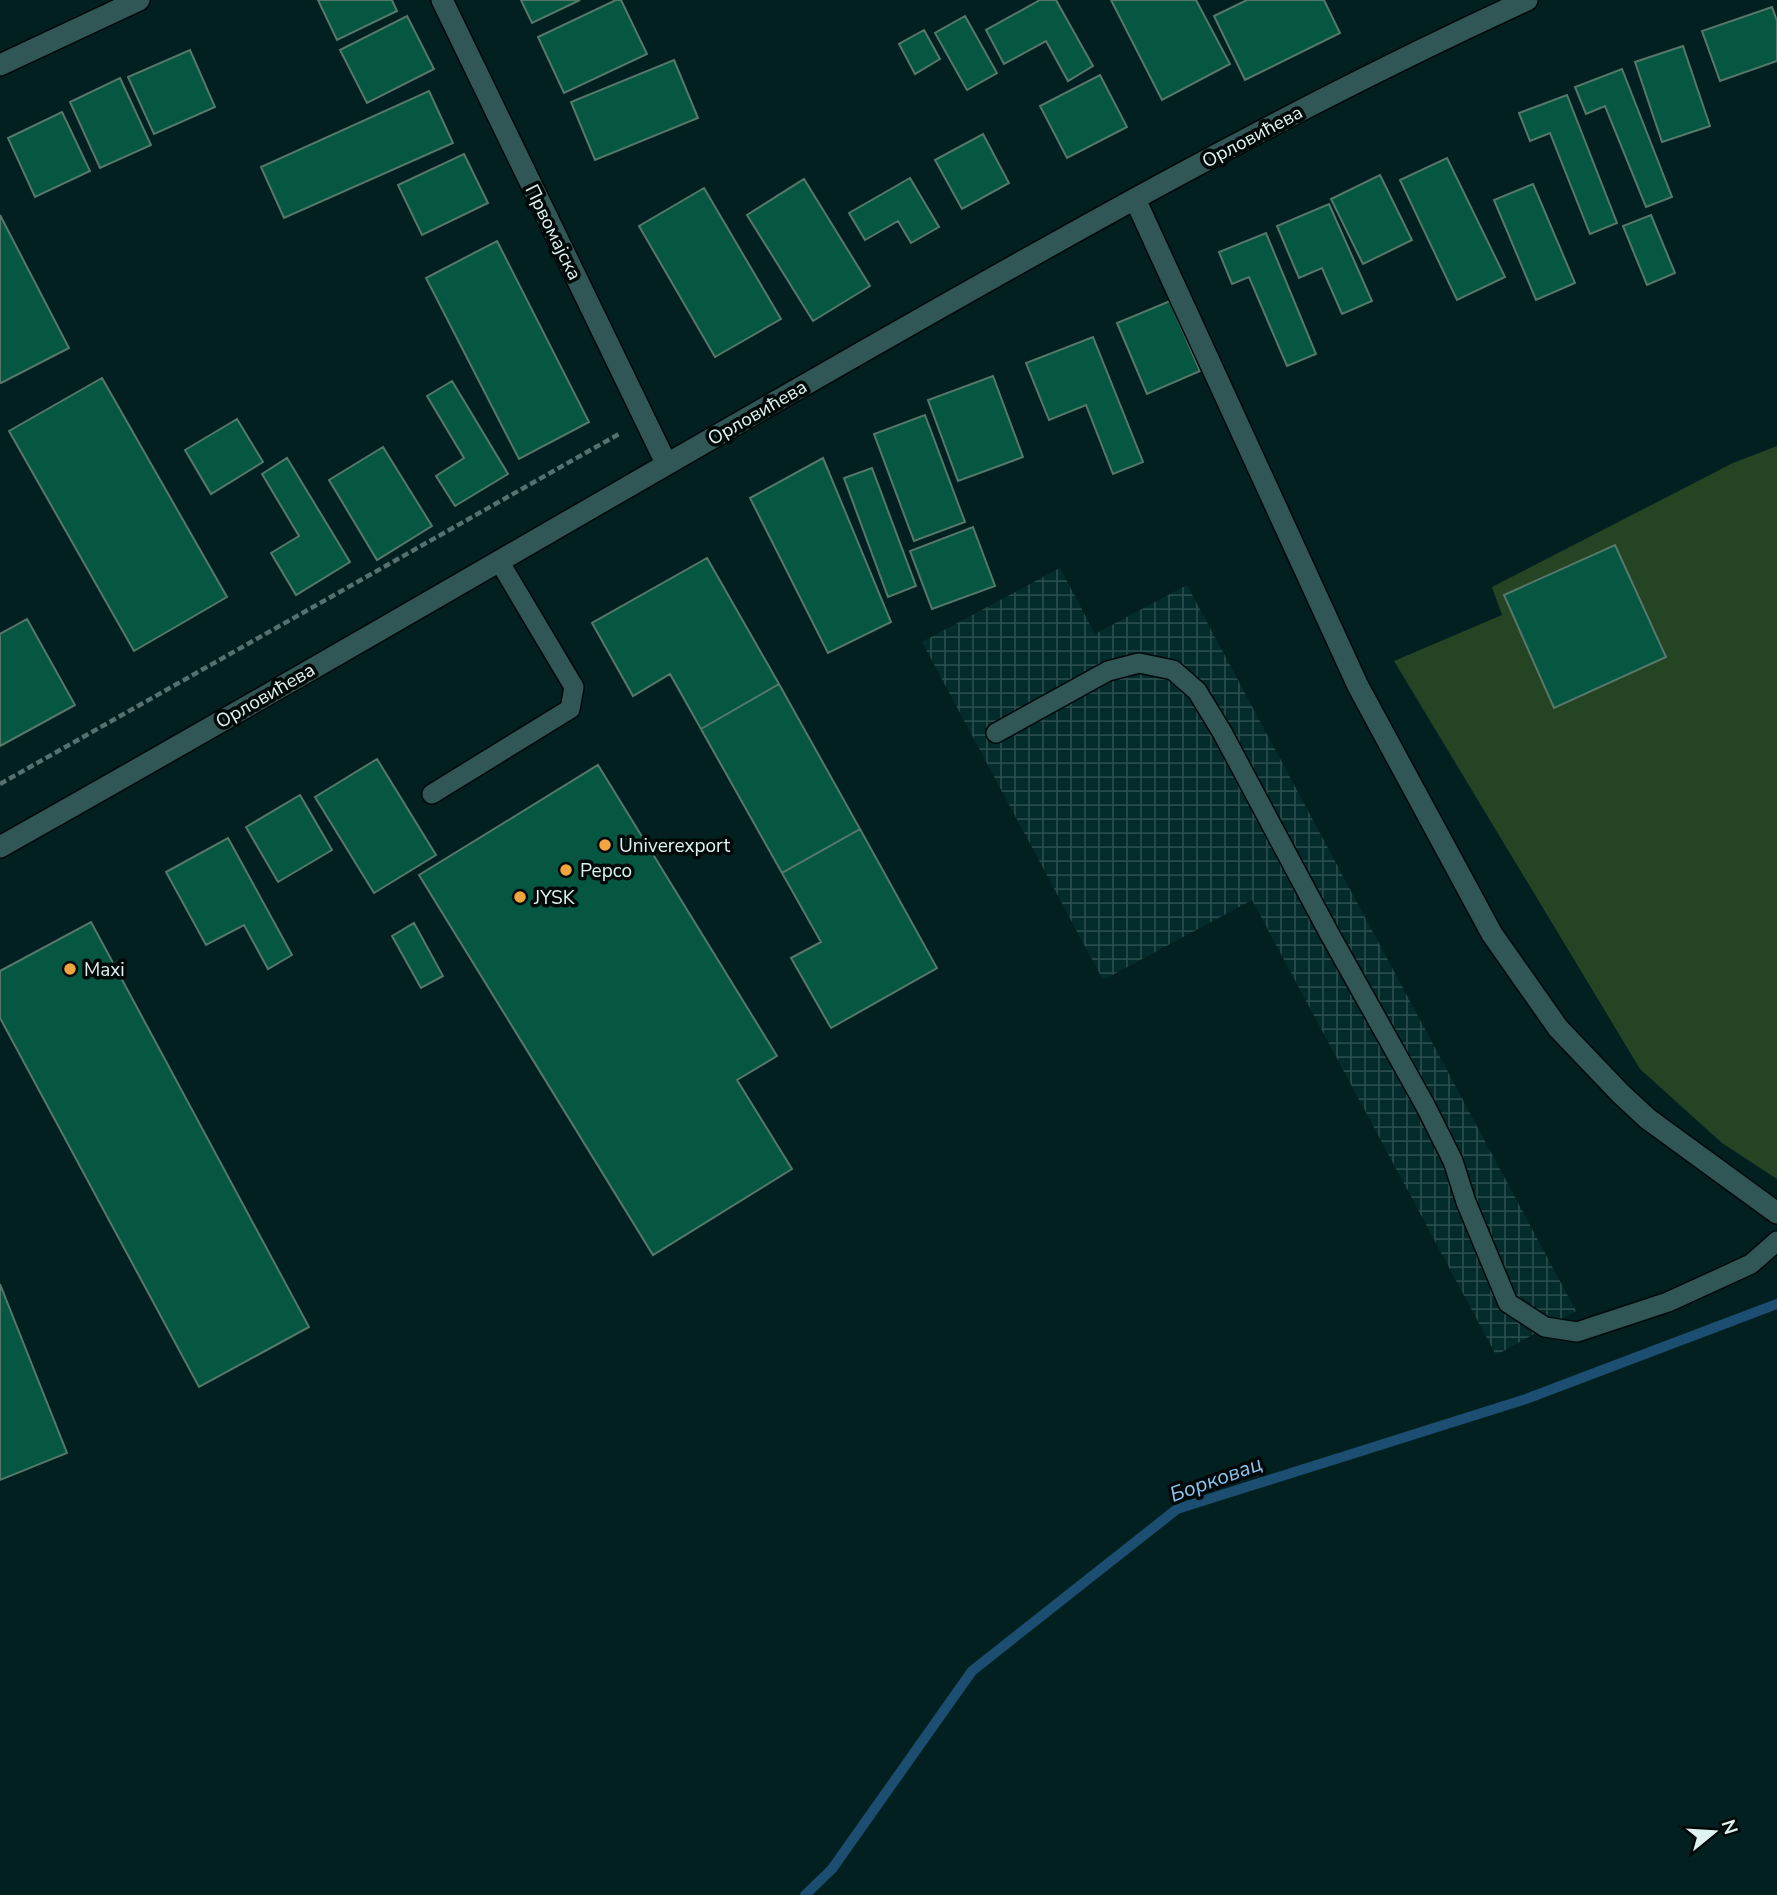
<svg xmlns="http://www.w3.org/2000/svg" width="1777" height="1895" font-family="'Nunito Sans',sans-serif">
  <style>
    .industrial { fill: url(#industrial-grid) }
    .garden { fill: #244424 }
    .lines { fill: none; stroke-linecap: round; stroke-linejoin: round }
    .stream { stroke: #1b4e71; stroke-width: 10 }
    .building { fill: #055742; stroke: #56786b; stroke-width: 2 }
    .service-casing { stroke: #000909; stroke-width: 22 }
    .minor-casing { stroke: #000909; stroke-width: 24 }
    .tertiary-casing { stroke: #000909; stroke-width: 24 }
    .path { stroke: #567070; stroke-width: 4.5; stroke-dasharray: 7 3.5; stroke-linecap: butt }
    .service { stroke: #305655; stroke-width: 19 }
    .minor { stroke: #305655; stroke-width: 21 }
    .tertiary { stroke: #305655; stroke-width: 21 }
    .poi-dot { fill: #f1a540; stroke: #000808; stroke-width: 2.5 }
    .labels { text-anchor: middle; stroke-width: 7; stroke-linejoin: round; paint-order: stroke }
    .street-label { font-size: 19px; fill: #def3f2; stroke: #000808 }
    .poi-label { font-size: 19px; fill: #def3f2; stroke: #000808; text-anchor: start }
    .water-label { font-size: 21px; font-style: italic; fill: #8cc6f3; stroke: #000808 }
  </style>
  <defs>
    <pattern id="industrial-grid" width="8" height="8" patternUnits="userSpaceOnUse" patternTransform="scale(1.75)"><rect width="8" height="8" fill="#042c2c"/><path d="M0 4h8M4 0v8" fill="none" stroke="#284b4b"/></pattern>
  </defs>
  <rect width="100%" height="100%" fill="#032020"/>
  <path class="industrial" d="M 1060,568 L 1095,634 L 1187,585 L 1576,1311 L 1496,1355 L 1252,900 L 1103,980 L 922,642 Z"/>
  <path class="garden" d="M 1777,446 L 1777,1179 L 1722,1143 L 1640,1069 L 1394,661 L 1502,615 L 1492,587 L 1733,463 Z"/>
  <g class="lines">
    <path class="stream" d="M 805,1895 L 832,1869 L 972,1671 L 1177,1509 L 1526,1399 L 1777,1304"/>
  </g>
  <path class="building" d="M 318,0 L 392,0 L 397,11 L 337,40 Z
    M 521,0 L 580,0 L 532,23 Z
    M 616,0 L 621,0 L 647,54 L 564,93 L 538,37 Z
    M 1040,0 L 1056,0 L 1093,66 L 1068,81 L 1046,41 L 1004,64 L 986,30 Z
    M 1111,0 L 1196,0 L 1230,64 L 1162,100 Z
    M 1247,0 L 1324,0 L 1340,33 L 1245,80 L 1214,16 Z
    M 1772,7 L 1777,21 L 1777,61 L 1720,81 L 1702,31 Z
    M 407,16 L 434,69 L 367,103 L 340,50 Z
    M 965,16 L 997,73 L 967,90 L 935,33 Z
    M 924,30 L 940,59 L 915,74 L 899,44 Z
    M 1683,46 L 1710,126 L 1662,142 L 1635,62 Z
    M 190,50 L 215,107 L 154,134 L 128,77 Z
    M 674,60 L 698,118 L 595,160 L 571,102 Z
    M 1622,69 L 1672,197 L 1646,207 L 1605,106 L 1586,114 L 1575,87 Z
    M 1100,75 L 1127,127 L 1067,158 L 1040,106 Z
    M 120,78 L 151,145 L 100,168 L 70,102 Z
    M 429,91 L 453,143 L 284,218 L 261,167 Z
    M 1567,95 L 1617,223 L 1590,234 L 1550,133 L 1530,141 L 1519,113 Z
    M 62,112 L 90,171 L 35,197 L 8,138 Z
    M 983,134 L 1009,183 L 962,209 L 935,160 Z
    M 464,154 L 488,203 L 422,235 L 398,185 Z
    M 1447,158 L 1505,277 L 1457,300 L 1400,180 Z
    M 1380,175 L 1412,240 L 1363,264 L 1331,199 Z
    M 910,178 L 939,227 L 911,243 L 898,221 L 865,240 L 849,213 Z
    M 804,179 L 870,286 L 813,321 L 747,215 Z
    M 1533,184 L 1575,283 L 1536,300 L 1494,200 Z
    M 704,188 L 781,319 L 715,357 L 639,226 Z
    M 1329,204 L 1372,301 L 1342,314 L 1322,268 L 1299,278 L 1277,226 Z
    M 0,215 L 69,348 L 1,383 L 0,382 Z
    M 1651,215 L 1675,273 L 1647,285 L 1623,226 Z
    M 1266,233 L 1316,354 L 1287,366 L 1249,277 L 1232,284 L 1219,252 Z
    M 497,241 L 589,422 L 519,459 L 426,278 Z
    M 1170,301 L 1200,371 L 1147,394 L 1117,323 Z
    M 1093,337 L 1143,462 L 1113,474 L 1086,405 L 1049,420 L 1026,363 Z
    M 993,376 L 1023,457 L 958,481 L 928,400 Z
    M 102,378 L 227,597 L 134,651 L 9,431 Z
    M 452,381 L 508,474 L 455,506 L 436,476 L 464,458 L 427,396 Z
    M 925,415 L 965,522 L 914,541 L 874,434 Z
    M 237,419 L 263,462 L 211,494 L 185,450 Z
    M 383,447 L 432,526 L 377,560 L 329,480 Z
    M 287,458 L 350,562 L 296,595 L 271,553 L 299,536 L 262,474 Z
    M 823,458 L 891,622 L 828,653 L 750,498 Z
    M 872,468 L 916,586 L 888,597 L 844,478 Z
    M 973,527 L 995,586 L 932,609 L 910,551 Z
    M 1615,545 L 1666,657 L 1554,708 L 1504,595 Z
    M 707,558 L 779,684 L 701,729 L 670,674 L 633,696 L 592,623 Z
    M 27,619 L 75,705 L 0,746 L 0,634 Z
    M 779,684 L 860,829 L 782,873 L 701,729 Z
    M 377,759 L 436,855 L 374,893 L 315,797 Z
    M 598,765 L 777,1056 L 737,1080 L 792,1169 L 653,1255 L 419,875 Z
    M 300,795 L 332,850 L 278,882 L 246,827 Z
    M 860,829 L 937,968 L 831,1028 L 791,958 L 821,942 L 782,873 Z
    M 228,838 L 292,955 L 268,969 L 244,925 L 206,945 L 166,872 Z
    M 91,922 L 309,1327 L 199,1387 L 0,1018 L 0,971 Z
    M 414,923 L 443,976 L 421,988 L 392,936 Z
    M 0,1284 L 67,1453 L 0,1480 Z"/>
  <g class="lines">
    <defs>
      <path id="service" d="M 996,733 L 1108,671 L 1139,663 L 1173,670 L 1197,691 L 1222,732 L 1329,933 L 1425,1105 L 1453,1161 L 1466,1202 L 1508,1303 L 1545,1327 L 1577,1332 L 1668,1302 L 1751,1264 L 1777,1241
        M 432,794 L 570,709 L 574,687 L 499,561"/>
      <path id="minor" d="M 442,0 L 666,463
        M 0,65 L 139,0
        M 1135,199 L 1358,686 L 1492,934 L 1558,1028 L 1621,1094 L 1648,1119 L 1777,1213"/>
      <path id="tertiary" d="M 0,847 C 278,691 553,529 829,371 C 1058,240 1287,110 1527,0"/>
    </defs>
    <use href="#service" class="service-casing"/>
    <use href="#minor" class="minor-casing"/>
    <use href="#tertiary" class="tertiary-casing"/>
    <path class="path" d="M 0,784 L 619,434"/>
    <use href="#service" class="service"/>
    <use href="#minor" class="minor"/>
    <use href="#tertiary" class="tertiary"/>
  </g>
  <g class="poi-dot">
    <circle cx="605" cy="845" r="7"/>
    <circle cx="566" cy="870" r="7"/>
    <circle cx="520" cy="897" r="7"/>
    <circle cx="70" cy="969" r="7"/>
  </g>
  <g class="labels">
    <g class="street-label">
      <text transform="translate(1252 136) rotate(-28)" y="7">Орловићева</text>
      <text transform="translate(554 232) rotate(64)" y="7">Првомајска</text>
      <text transform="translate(757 412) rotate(-30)" y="7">Орловићева</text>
      <text transform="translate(265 695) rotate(-30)" y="7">Орловићева</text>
    </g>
    <g class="poi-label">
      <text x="619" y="852">Univerexport</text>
      <text x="580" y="877">Pepco</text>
      <text x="534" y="904">JYSK</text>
      <text x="84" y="976">Maxi</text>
    </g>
    <g class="water-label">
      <text transform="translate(1216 1479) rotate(-20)" y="7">Борковац</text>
    </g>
  </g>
  <g transform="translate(1714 1832) rotate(72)" stroke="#000808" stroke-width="5" paint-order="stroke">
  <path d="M0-5L12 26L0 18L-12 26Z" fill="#def3f2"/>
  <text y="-10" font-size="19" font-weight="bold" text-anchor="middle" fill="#def3f2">N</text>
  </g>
</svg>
